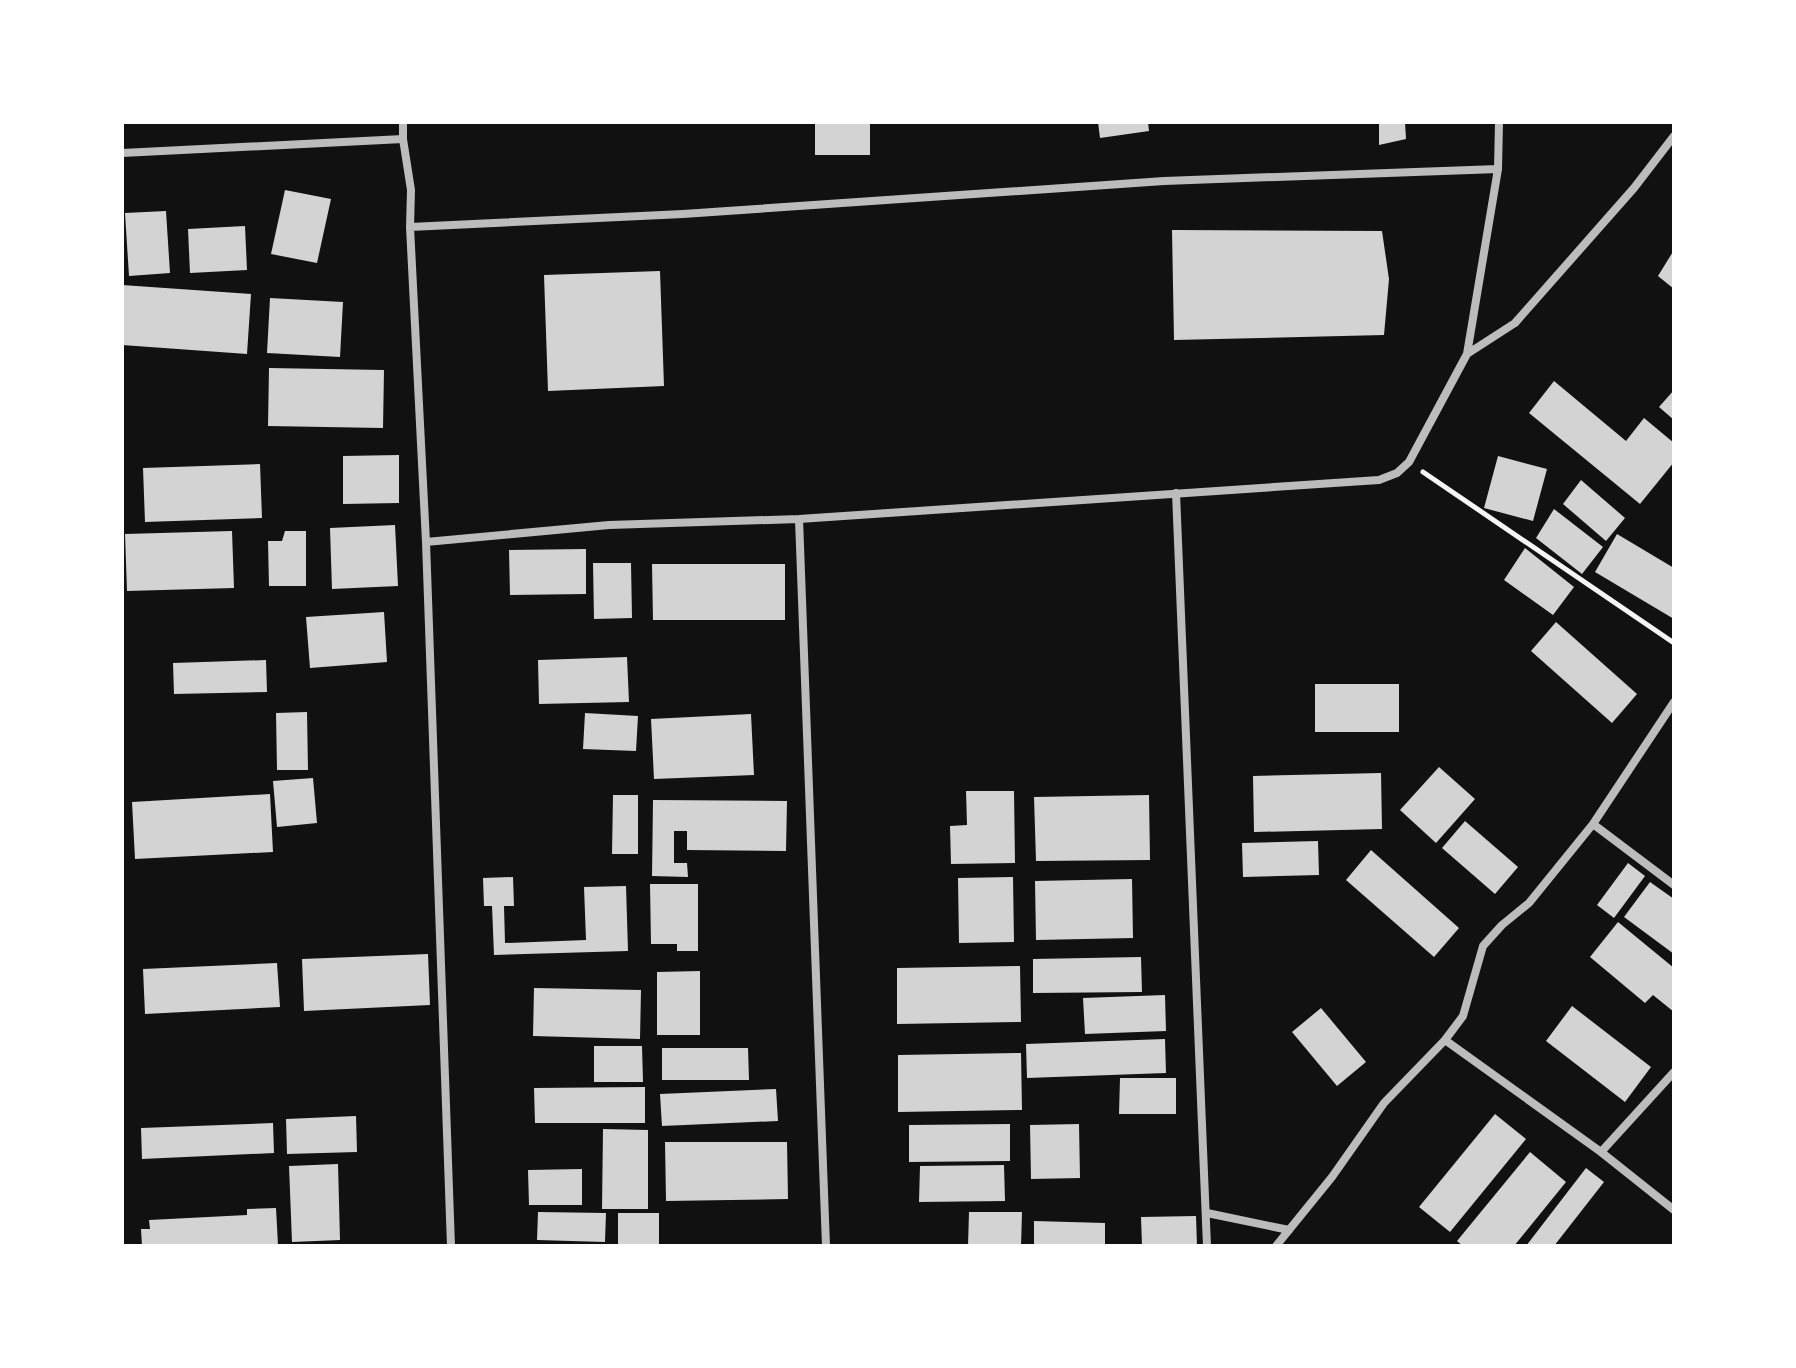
<svg xmlns="http://www.w3.org/2000/svg" width="1796" height="1368" font-family="'IBM Plex Sans',sans-serif">
  <style>
    .building { fill: #d3d3d3 }
    .lines { fill: none; stroke-linecap: round; stroke-linejoin: round }
    .path { stroke: #f5f5f5; stroke-width: 5 }
    .minor { stroke: #bcbcbc; stroke-width: 8 }
  </style>
  <rect width="100%" height="100%" fill="#111"/>
  <path class="building" d="M 815,122 L 870,122 L 870,155 L 815,155 Z
    M 1098,122 L 1148,122 L 1149,131 L 1100,138 Z
    M 1379,122 L 1405,122 L 1406,139 L 1379,145 Z
    M 285,190 L 331,199 L 317,263 L 271,254 Z
    M 166,211 L 170,273 L 129,276 L 125,213 Z
    M 245,226 L 247,270 L 190,273 L 188,229 Z
    M 1172,230 L 1382,231 L 1389,279 L 1384,335 L 1174,340 Z
    M 1674,250 L 1674,289 L 1658,276 Z
    M 660,271 L 664,386 L 548,391 L 544,275 Z
    M 122,285 L 251,294 L 247,354 L 122,345 Z
    M 270,298 L 343,302 L 340,357 L 267,353 Z
    M 269,368 L 384,370 L 383,428 L 268,426 Z
    M 1554,381 L 1626,441 L 1644,418 L 1674,443 L 1674,462 L 1640,504 L 1529,413 Z
    M 1674,390 L 1674,420 L 1659,407 Z
    M 399,455 L 399,503 L 343,504 L 343,456 Z
    M 1498,456 L 1547,469 L 1533,521 L 1484,508 Z
    M 260,464 L 262,518 L 145,522 L 143,468 Z
    M 1581,480 L 1625,518 L 1606,541 L 1563,504 Z
    M 1554,509 L 1603,547 L 1582,574 L 1536,538 Z
    M 395,525 L 398,586 L 332,589 L 330,528 Z
    M 232,531 L 234,588 L 127,591 L 125,534 Z
    M 285,531 L 306,531 L 306,586 L 269,586 L 268,541 L 282,541 Z
    M 1617,534 L 1674,568 L 1674,619 L 1595,572 Z
    M 1525,548 L 1574,587 L 1553,615 L 1504,580 Z
    M 586,549 L 586,594 L 510,595 L 509,550 Z
    M 593,563 L 631,563 L 632,618 L 594,619 Z
    M 652,564 L 785,564 L 785,620 L 653,620 Z
    M 384,612 L 387,662 L 310,668 L 306,617 Z
    M 1556,622 L 1637,694 L 1612,723 L 1531,651 Z
    M 627,657 L 629,702 L 539,704 L 538,660 Z
    M 266,660 L 267,692 L 174,694 L 173,663 Z
    M 1315,684 L 1399,684 L 1399,732 L 1315,732 Z
    M 307,712 L 308,770 L 277,770 L 276,713 Z
    M 585,713 L 638,716 L 636,751 L 583,749 Z
    M 751,714 L 754,775 L 654,779 L 651,719 Z
    M 1439,767 L 1475,799 L 1436,843 L 1400,810 Z
    M 1381,773 L 1382,829 L 1254,832 L 1253,776 Z
    M 313,778 L 317,823 L 277,827 L 273,781 Z
    M 966,791 L 1014,791 L 1015,863 L 951,864 L 950,826 L 967,825 Z
    M 270,794 L 273,852 L 135,859 L 132,802 Z
    M 613,795 L 638,795 L 638,854 L 612,854 Z
    M 1149,795 L 1150,860 L 1036,861 L 1034,797 Z
    M 653,800 L 787,801 L 786,851 L 687,850 L 687,831 L 674,831 L 674,863 L 687,863 L 688,877 L 652,876 Z
    M 1465,821 L 1518,867 L 1495,894 L 1442,848 Z
    M 1318,841 L 1319,875 L 1243,877 L 1242,843 Z
    M 1371,850 L 1459,928 L 1434,957 L 1346,880 Z
    M 1628,863 L 1645,876 L 1614,918 L 1597,905 Z
    M 513,877 L 514,906 L 504,906 L 505,943 L 586,940 L 584,887 L 626,886 L 628,951 L 494,955 L 492,906 L 484,906 L 483,878 Z
    M 1013,877 L 1014,942 L 959,943 L 958,878 Z
    M 1132,879 L 1133,938 L 1036,940 L 1035,881 Z
    M 1650,882 L 1674,899 L 1674,954 L 1624,917 Z
    M 650,884 L 698,884 L 698,951 L 677,951 L 677,944 L 651,944 Z
    M 1618,922 L 1674,968 L 1674,1012 L 1653,995 L 1645,1003 L 1590,957 Z
    M 428,954 L 430,1005 L 304,1011 L 302,959 Z
    M 1141,957 L 1142,992 L 1033,993 L 1033,959 Z
    M 277,963 L 280,1007 L 145,1014 L 143,969 Z
    M 1020,966 L 1021,1022 L 897,1024 L 897,968 Z
    M 700,971 L 700,1035 L 657,1035 L 657,972 Z
    M 534,988 L 641,990 L 640,1039 L 533,1036 Z
    M 1165,995 L 1166,1031 L 1085,1034 L 1083,998 Z
    M 1572,1006 L 1651,1067 L 1625,1102 L 1546,1041 Z
    M 1321,1008 L 1366,1062 L 1337,1086 L 1292,1032 Z
    M 1165,1039 L 1166,1073 L 1027,1078 L 1026,1044 Z
    M 594,1046 L 642,1046 L 643,1082 L 594,1082 Z
    M 662,1048 L 748,1048 L 749,1080 L 662,1080 Z
    M 1021,1053 L 1022,1110 L 898,1112 L 898,1055 Z
    M 1120,1078 L 1176,1078 L 1176,1114 L 1119,1114 Z
    M 645,1087 L 645,1123 L 535,1123 L 534,1088 Z
    M 776,1089 L 778,1121 L 662,1126 L 660,1094 Z
    M 1495,1114 L 1526,1139 L 1450,1232 L 1419,1207 Z
    M 356,1116 L 357,1152 L 287,1154 L 286,1119 Z
    M 273,1123 L 274,1153 L 142,1159 L 141,1128 Z
    M 1010,1124 L 1010,1161 L 909,1162 L 909,1125 Z
    M 1079,1124 L 1080,1178 L 1031,1179 L 1030,1125 Z
    M 603,1129 L 648,1130 L 648,1209 L 602,1209 Z
    M 665,1142 L 787,1142 L 788,1199 L 666,1201 Z
    M 1530,1152 L 1566,1182 L 1514,1246 L 1463,1246 L 1457,1241 Z
    M 338,1164 L 340,1240 L 292,1242 L 289,1166 Z
    M 1004,1165 L 1005,1201 L 919,1202 L 920,1166 Z
    M 1586,1168 L 1604,1182 L 1554,1246 L 1526,1246 Z
    M 582,1169 L 582,1205 L 529,1205 L 528,1170 Z
    M 276,1208 L 278,1245 L 142,1246 L 141,1229 L 150,1229 L 149,1220 L 247,1215 L 247,1209 Z
    M 538,1212 L 606,1213 L 605,1242 L 537,1240 Z
    M 969,1212 L 1022,1212 L 1021,1246 L 968,1246 Z
    M 618,1213 L 659,1213 L 659,1246 L 618,1246 Z
    M 1196,1216 L 1197,1246 L 1142,1246 L 1141,1217 Z
    M 1034,1221 L 1105,1223 L 1105,1246 L 1034,1246 Z"/>
  <g class="lines">
    <path class="path" d="M 1423,472 L 1674,643"/>
    <path class="minor" d="M 403,122 L 403,139 L 411,190 L 410,227 L 426,542 L 451,1246
      M 122,153 L 403,139
      M 410,227 L 683,214 L 1164,181 L 1498,169
      M 1467,354 L 1515,323 L 1634,188 L 1674,136
      M 1176,493 L 1207,1246
      M 799,519 L 826,1246
      M 426,542 L 609,525 L 799,519 L 1379,480 L 1397,473 L 1409,462 L 1467,354 L 1498,169 L 1499,122
      M 1593,824 L 1674,885
      M 1445,1040 L 1601,1152 L 1674,1210
      M 1601,1152 L 1674,1072
      M 1207,1213 L 1289,1230
      M 1276,1246 L 1332,1177 L 1384,1103 L 1445,1040 L 1463,1016 L 1483,946 L 1502,925 L 1529,903 L 1593,824 L 1674,702"/>
  </g>
  <rect width="1796" height="1368" fill="none" stroke="#ffffff" stroke-width="248"/>
</svg>
